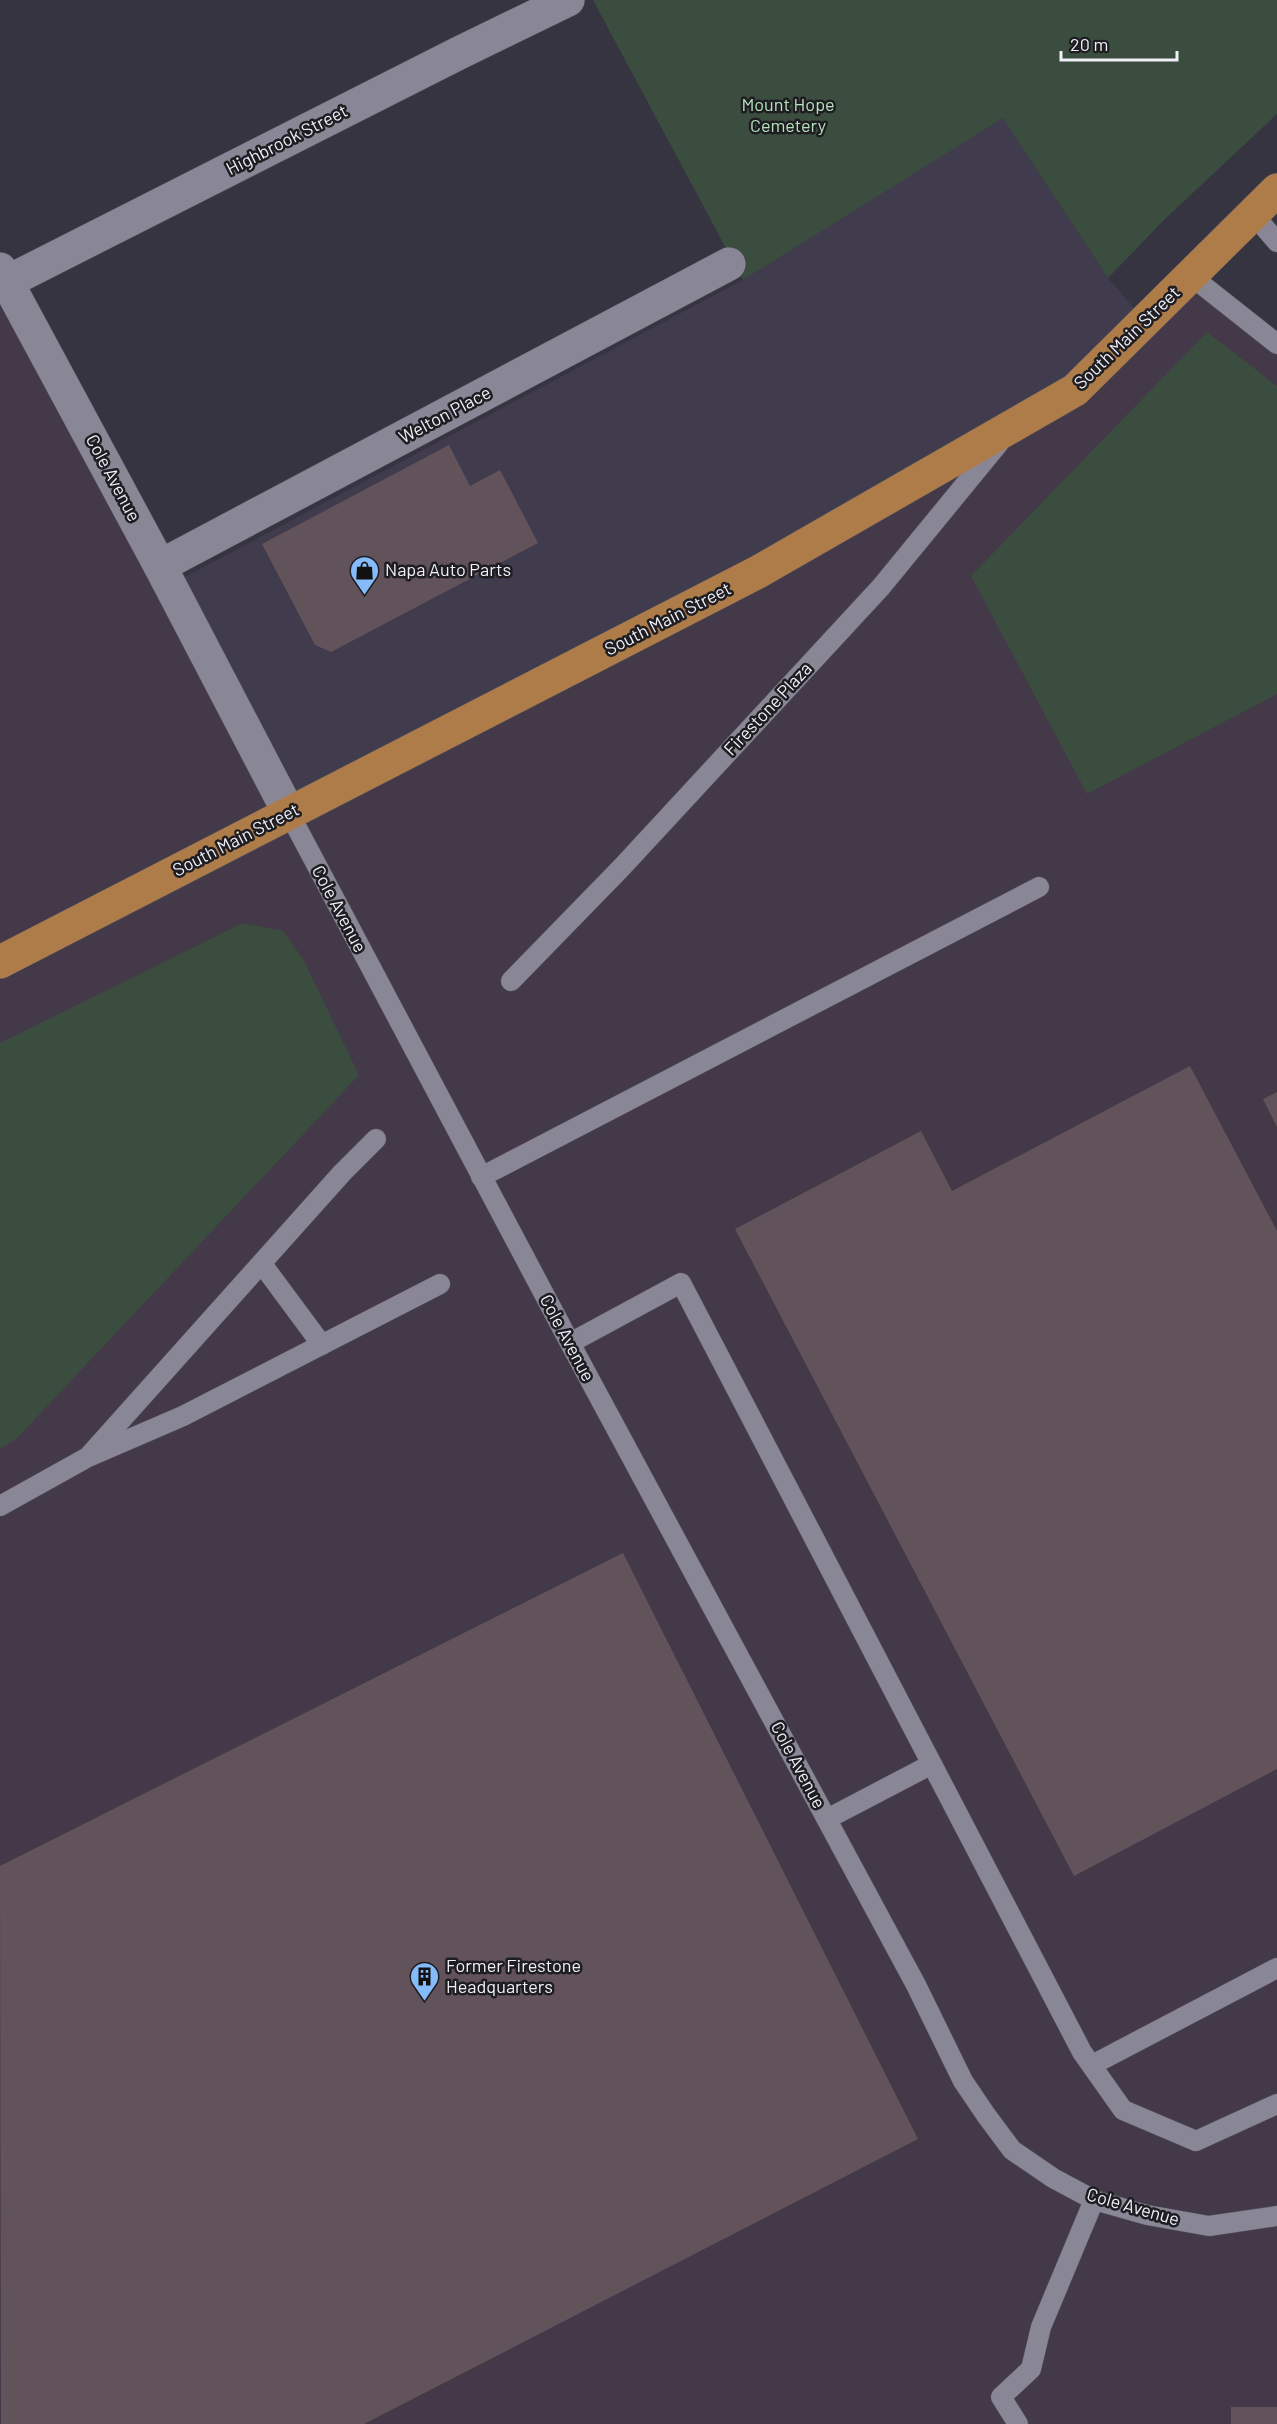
<svg xmlns="http://www.w3.org/2000/svg" width="1277" height="2424" font-family="Barlow,sans-serif">
  <style>
    .built { fill: #403c4e }
    .industrial { fill: #443949 }
    .green { fill: #3b4d3e }
    .building { fill: #62535b }
    .lines { fill: none; stroke-linecap: round; stroke-linejoin: round }
    .service-casing { stroke: #55525d; stroke-width: 21 }
    .minor-casing { stroke: #55525d; stroke-width: 34 }
    .tertiary-casing { stroke: #55525d; stroke-width: 34 }
    .primary-casing { stroke: #55525d; stroke-width: 34 }
    .service { stroke: #898796; stroke-width: 20 }
    .minor { stroke: #898796; stroke-width: 33 }
    .tertiary { stroke: #898796; stroke-width: 33 }
    .primary { stroke: #ae7c49; stroke-width: 33 }
    .labels { text-anchor: middle; stroke-width: 5; stroke-linejoin: round; paint-order: stroke }
    .park-label { font-size: 18px; fill: #b5e4bc; stroke: #1e1d22 }
    .street-label { font-size: 18px; fill: #f0eef7; stroke: #1e1d22 }
    .poi-label { font-size: 18px; fill: #f0eef7; stroke: #1e1d22; text-anchor: start }
  </style>
  <rect width="100%" height="100%" fill="#363441"/>
  <path class="built" d="M 1003,117 L 1108,278 L 1145,321 L 1075,390 L 289,813 L 170,585 L 743,280 Z"/>
  <path class="industrial" d="M 0,269 L 289,813 L 1075,390 L 1191,276 L 1277,344 L 1277,2424 L 0,2424 Z"/>
  <path class="green" d="M 593,0 L 1277,0 L 1277,114 L 1165,219 L 1108,278 L 1003,118 L 743,280 Z
    M 1207,332 L 1277,386 L 1277,694 L 1087,794 L 971,576 Z
    M 243,923 L 283,931 L 303,959 L 359,1075 L 17,1438 L 0,1449 L 0,1043 Z"/>
  <path class="building" d="M 449,445 L 470,486 L 500,470 L 538,543 L 331,652 L 315,645 L 262,544 Z
    M 1190,1066 L 1277,1231 L 1277,1769 L 1074,1876 L 735,1229 L 921,1131 L 952,1191 Z
    M 1277,1092 L 1277,1127 L 1263,1099 Z
    M 623,1553 L 918,2139 L 364,2424 L 1,2424 L 0,1866 Z
    M 1231,2407 L 1277,2407 L 1277,2424 L 1231,2424 Z"/>
  <g class="lines">
    <defs>
      <path id="service" d="M 1253,214 L 1277,242
        M 1191,276 L 1277,344
        M 289,813 L 570,1343 L 916,1985 L 963,2081 L 986,2115 L 1012,2150 L 1053,2178 L 1094,2200 L 1147,2215 L 1209,2226 L 1277,2216
        M 511,981 L 622,867 L 881,587 L 999,443
        M 376,1139 L 342,1173 L 88,1457 L 183,1416 L 440,1284
        M 481,1177 L 1039,887
        M 262,1264 L 322,1345
        M 570,1343 L 681,1283 L 1082,2052 L 1123,2110 L 1196,2141 L 1277,2104
        M 0,1506 L 88,1457
        M 827,1819 L 932,1764
        M 1092,2065 L 1277,1968
        M 1018,2424 L 1001,2397 L 1031,2369 L 1041,2327 L 1094,2200"/>
      <path id="minor" d="M 7,282 L 459,53 L 568,0
        M 160,566 L 729,264"/>
      <path id="tertiary" d="M 0,269 L 160,566 L 289,813"/>
      <path id="primary" d="M 0,962 L 758,572 L 1075,390 L 1277,190"/>
    </defs>
    <use href="#service" class="service-casing"/>
    <use href="#minor" class="minor-casing"/>
    <use href="#tertiary" class="tertiary-casing"/>
    <use href="#primary" class="primary-casing"/>
    <use href="#service" class="service"/>
    <use href="#minor" class="minor"/>
    <use href="#tertiary" class="tertiary"/>
    <use href="#primary" class="primary"/>
  </g>
  <defs>
    <symbol id="shop-pin" viewBox="-11 -11 22 30"><path d="M0 17L-7.5 6A9.5 9.5 0 1 1 7.5 6Z" fill="#86bbfb" stroke="#1e1d22"/><path d="M-5-2.5h2.3a2.7 3.5 0 0 1 5.4 0H5L5.5 6h-11ZM-1.5-2.5h3a1.5 2.3 0 0 0-3 0Z" fill="#111"/></symbol>
    <symbol id="building-pin" viewBox="-11 -11 22 30"><path d="M0 17L-7.5 6A9.5 9.5 0 1 1 7.5 6Z" fill="#86bbfb" stroke="#1e1d22"/><path d="M-4-6H4V6H1V3H-1V6H-4ZM-2.5-4.3h1.7v1.8h-1.7ZM.8-4.3h1.7v1.8H.8ZM-2.5-1h1.7V.8h-1.7ZM.8-1h1.7V.8H.8Z" fill="#111"/></symbol>
  </defs>
  <g fill-rule="evenodd">
    <use href="#shop-pin" x="348" y="554" width="33" height="45"/>
    <use href="#building-pin" x="408" y="1960" width="33" height="45"/>
  </g>
  <g class="labels">
    <g class="park-label">
      <text x="788" y="111">Mount Hope<tspan x="788" dy="21">Cemetery</tspan></text>
    </g>
    <g class="street-label">
      <text transform="translate(287 140) rotate(-27)" y="6">Highbrook Street</text>
      <text transform="translate(1127 338) rotate(-44)" y="6">South Main Street</text>
      <text transform="translate(445 415) rotate(-28)" y="6">Welton Place</text>
      <text transform="translate(113 478) rotate(62)" y="6">Cole Avenue</text>
      <text transform="translate(668 619) rotate(-27)" y="6">South Main Street</text>
      <text transform="translate(768 709) rotate(-47)" y="6">Firestone Plaza</text>
      <text transform="translate(236 840) rotate(-27)" y="6">South Main Street</text>
      <text transform="translate(339 909) rotate(62)" y="6">Cole Avenue</text>
      <text transform="translate(567 1338) rotate(62)" y="6">Cole Avenue</text>
      <text transform="translate(798 1765) rotate(62)" y="6">Cole Avenue</text>
      <text transform="translate(1133 2207) rotate(16)" y="6">Cole Avenue</text>
    </g>
    <g class="poi-label">
      <text x="385" y="576">Napa Auto Parts</text>
      <text x="446" y="1972">Former Firestone<tspan x="446" dy="21">Headquarters</tspan></text>
    </g>
  </g>
  <path d="M1061 51v9h116v-9" fill="none" stroke="#f0eef7" stroke-width="3"/>
  <text x="1070" y="51" font-size="18" fill="#f0eef7" stroke="#1e1d22" stroke-width="4.5" paint-order="stroke">20 m</text>
</svg>
